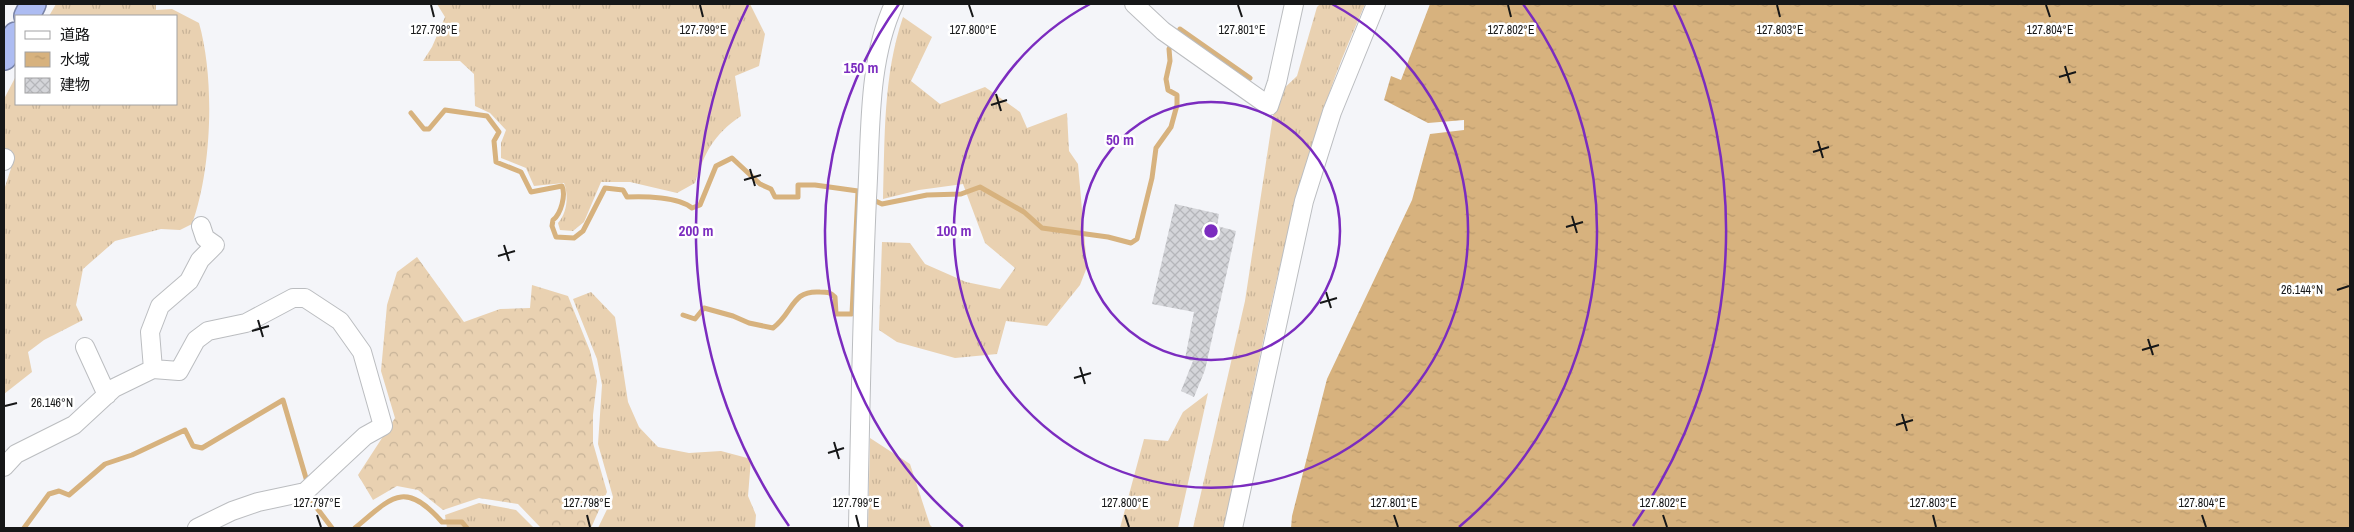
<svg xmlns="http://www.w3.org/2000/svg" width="2354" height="532" font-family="'Archivo Narrow','Noto Sans JP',sans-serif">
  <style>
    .grass { fill: url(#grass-tufts) }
    .forest { fill: url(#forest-crowns) }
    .water { fill: url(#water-ripples) }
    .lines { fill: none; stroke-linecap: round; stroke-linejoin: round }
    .stream { stroke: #d7b27e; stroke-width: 5 }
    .building { fill: url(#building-cross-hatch) }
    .minor-casing { stroke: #bbbdc0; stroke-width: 20 }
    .highway-casing { stroke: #7882a6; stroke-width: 28 }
    .minor { stroke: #fff; stroke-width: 18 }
    .highway { stroke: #adbcf2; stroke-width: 25 }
    .ticks { fill: none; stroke: #161718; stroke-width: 2 }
    .ring { fill: none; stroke: #7b2cbf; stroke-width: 2.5 }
    .ticks-label { font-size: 12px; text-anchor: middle; fill: #161718; stroke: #fff; stroke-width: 5; stroke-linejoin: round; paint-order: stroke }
    .centre { fill: #7b2cbf; stroke: #fff; stroke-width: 2.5 }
    .ring-label { font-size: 15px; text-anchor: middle; font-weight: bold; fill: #7b2cbf; stroke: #fff; stroke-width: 5; stroke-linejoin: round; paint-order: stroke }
  </style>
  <defs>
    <pattern id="grass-tufts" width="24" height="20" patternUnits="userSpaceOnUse" patternTransform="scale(1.25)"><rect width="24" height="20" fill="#e9d1b1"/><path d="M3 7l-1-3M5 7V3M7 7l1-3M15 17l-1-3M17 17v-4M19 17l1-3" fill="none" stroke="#c7b398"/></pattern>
    <pattern id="forest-crowns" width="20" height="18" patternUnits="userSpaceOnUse" patternTransform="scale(1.25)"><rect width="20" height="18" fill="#e9d1b1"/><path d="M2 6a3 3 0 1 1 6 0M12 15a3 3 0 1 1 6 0" fill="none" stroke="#c7b398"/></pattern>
    <pattern id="water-ripples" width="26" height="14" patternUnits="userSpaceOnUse" patternTransform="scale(1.25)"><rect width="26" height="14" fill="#d7b27e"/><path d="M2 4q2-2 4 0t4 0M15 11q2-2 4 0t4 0" fill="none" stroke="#b8986c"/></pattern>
    <pattern id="building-cross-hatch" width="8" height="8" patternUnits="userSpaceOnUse" patternTransform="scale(1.25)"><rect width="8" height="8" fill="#d4d5d9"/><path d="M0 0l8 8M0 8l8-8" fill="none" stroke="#b5b6ba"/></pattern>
  </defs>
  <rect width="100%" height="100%" fill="#f4f5f9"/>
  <path class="grass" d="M 56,4 L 156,4 L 156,10 L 172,9 L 199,23 C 215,79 212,169 192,224 L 180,230 L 161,229 L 115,241 L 83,269 L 76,305 L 83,320 L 44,340 L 28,352 L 32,372 L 4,394 L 4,190 L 14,159 L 4,150 L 4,99 L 16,76 L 16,104 L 176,104 L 176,16 L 49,16 Z
    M 437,4 L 750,4 L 765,34 L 759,66 L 735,76 L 741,116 C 713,135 705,152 695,183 L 677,193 L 630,182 L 601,182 L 584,222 L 573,231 L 560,230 L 558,223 C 567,213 569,196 564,183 L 534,186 L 526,168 L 501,158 L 501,143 L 506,130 L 490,113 L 475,106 L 474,74 L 460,61 L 423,61 L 432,47 L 445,17 Z
    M 1320,4 L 1365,4 C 1355,28 1344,52 1335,77 C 1283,220 1256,380 1224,528 L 1193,528 L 1245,301 L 1276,96 L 1297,76 L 1317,7 Z
    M 903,17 L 932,37 L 911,81 L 940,104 L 985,87 L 1020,112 L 1027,128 L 1067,113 L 1069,151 L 1078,164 L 1087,267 L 1080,285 L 1047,326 L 1006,321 L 997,354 L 955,358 L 897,342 L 879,330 L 882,242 L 910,243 L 925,264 L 966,282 L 1000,289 L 1015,268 L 985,243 L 963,184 L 919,190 L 883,199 C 885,137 883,76 903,17 Z
    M 591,292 L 615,317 L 628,402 L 639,427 L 658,447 L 689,453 L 721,451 L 751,459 L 748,496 L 756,515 L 755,528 L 598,528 L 613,497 L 598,444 L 602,385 L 597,359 L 573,299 Z
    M 1208,393 L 1178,528 L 1120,528 L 1144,439 L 1168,441 L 1183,412 Z
    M 870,438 L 910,464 L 930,525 L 933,528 L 868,528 Z
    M 479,503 L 516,510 L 534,528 L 447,528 L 445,515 Z"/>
  <path class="forest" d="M 417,257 L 464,322 L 500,309 L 530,308 L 532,285 L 568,296 L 590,351 L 597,381 L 593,415 L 593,443 L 607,492 L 591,528 L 541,528 L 518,504 L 479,498 L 443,510 L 418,490 L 397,486 L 373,500 L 358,475 L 395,418 L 381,371 L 387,305 L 397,272 Z"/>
  <path class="water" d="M 1430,4 L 2350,4 L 2350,528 L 1291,528 L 1292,516 L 1327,379 L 1412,200 L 1430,134 L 1464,130 L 1464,120 L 1428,123 L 1384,100 L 1391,76 L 1401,80 Z"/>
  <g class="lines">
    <path class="stream" d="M 411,113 L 424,129 L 429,129 L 445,110 L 487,116 L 499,132 L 494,141 L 496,162 L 521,172 L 531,192 L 562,186 C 566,195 561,214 553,220 L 552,226 L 556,237 L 574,238 L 583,231 L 605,188 L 623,190 L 627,197 C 644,196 679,197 692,208 L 700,205 L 716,166 L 732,158 L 760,184 L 771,189 L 775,197 L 798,197 L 798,185 L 815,185 L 858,191 L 864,195
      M 871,199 L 882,204 L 927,195 L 961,194 L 980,187 L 1024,212 L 1042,228 L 1108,237 L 1131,243 L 1137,239 L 1152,178 L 1156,148 L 1171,127 L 1177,105 L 1177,95 L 1168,90 L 1166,79 L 1170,61 L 1169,49 L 1180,29 L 1250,78
      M 683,315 L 695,319 L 704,308 L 733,316 L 749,323 L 773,328 C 794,312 791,290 820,292 C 827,292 830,292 835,297 L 836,314 L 852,314 L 858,191
      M 307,495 L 332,528
      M 24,528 L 49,494 L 59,491 L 69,495 L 105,464 L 132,455 L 185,430 L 193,446 L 202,448 L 283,400 L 308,485
      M 355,528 C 391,498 404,479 442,522 L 462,522 L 467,528"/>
  </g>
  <path class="building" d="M 1175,204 L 1219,214 L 1217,226 L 1236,231 L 1205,370 L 1194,397 L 1181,391 L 1193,361 L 1185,359 L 1194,312 L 1152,304 Z"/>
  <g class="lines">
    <defs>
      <path id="minor" d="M 1134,4 L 1163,31 L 1269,106 L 1277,82 L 1294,4
        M 4,161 L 5,158
        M 85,347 L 107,395
        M 153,369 L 150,332 L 160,306 L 189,281 L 200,260 L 215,245 L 205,238 L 201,226
        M 4,467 L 16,454 L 74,425 L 114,388 L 153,369 L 179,371 L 196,340 L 208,331 L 246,323 L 293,298 L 305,298 L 340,321 L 362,352 L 383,426 L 365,436 L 305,492 L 258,502 L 232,511 L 197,528
        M 858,528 C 860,418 862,308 867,198 C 871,134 867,63 894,4
        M 1233,528 L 1304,201 L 1332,112 L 1376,4"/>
      <path id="highway" d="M 27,16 L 33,4
        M 4,57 L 16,35"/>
    </defs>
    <use href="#minor" class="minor-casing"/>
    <use href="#highway" class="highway-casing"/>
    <use href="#minor" class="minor"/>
    <use href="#highway" class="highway"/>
  </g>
  <path class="ticks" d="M 431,5 L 434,17M 700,5 L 703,17M 969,5 L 973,17M 1238,5 L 1242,17M 1508,5 L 1511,17M 1777,5 L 1780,17M 2046,5 L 2050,17M 2065,66 L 2070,83M 2059,77 L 2076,72M 996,94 L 1001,111M 991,105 L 1007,100M 1818,141 L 1823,158M 1813,152 L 1829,147M 750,169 L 755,186M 744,180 L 761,175M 1572,216 L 1577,233M 1566,227 L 1583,222M 504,245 L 509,261M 498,256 L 515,251M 2337,290 L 2349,286M 1326,292 L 1331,308M 1320,303 L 1337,298M 258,320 L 263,337M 252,331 L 269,326M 2148,339 L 2153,355M 2142,350 L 2159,345M 1080,367 L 1085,384M 1074,378 L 1091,373M 5,406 L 17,403M 1902,414 L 1907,431M 1896,425 L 1913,420M 834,442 L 839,459M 828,453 L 844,448M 317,515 L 321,527M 587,515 L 590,527M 856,515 L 859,527M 1125,515 L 1129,527M 1394,515 L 1398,527M 1663,515 L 1667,527M 1933,515 L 1936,527M 2202,515 L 2206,527"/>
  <g class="ring">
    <circle cx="1211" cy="231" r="129"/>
    <path d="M1332 4A257 257 0 1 1 1090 4"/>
    <path d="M963 527A386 386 0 0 1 899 4M1523 4A386 386 0 0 1 1459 527"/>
    <path d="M789 526A515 515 0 0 1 748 5M1674 5A515 515 0 0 1 1633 526"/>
  </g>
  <g class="ticks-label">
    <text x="434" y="34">127.798°E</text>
    <text x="703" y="34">127.799°E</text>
    <text x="973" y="34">127.800°E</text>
    <text x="1242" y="34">127.801°E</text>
    <text x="1511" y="34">127.802°E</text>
    <text x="1780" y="34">127.803°E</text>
    <text x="2050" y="34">127.804°E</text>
    <text x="2302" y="294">26.144°N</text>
    <text x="52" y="407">26.146°N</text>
    <text x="317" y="507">127.797°E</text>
    <text x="587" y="507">127.798°E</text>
    <text x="856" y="507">127.799°E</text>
    <text x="1125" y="507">127.800°E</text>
    <text x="1394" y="507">127.801°E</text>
    <text x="1663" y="507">127.802°E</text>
    <text x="1933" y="507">127.803°E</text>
    <text x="2202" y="507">127.804°E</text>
  </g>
  <circle cx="1211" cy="231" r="8" class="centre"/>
  <g class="ring-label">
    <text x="861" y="73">150 m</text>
    <text x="1120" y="145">50 m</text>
    <text x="954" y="236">100 m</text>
    <text x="696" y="236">200 m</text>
  </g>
  <rect width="2354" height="532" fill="none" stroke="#161718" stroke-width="10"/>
  <rect x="15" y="15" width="162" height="90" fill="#ffffff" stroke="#a2a2a3"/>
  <rect x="25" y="31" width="25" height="8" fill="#ffffff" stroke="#a2a2a3"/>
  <text x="60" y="40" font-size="15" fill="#161718">道路</text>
  <rect x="25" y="52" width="25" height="15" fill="url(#water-ripples)" stroke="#a2a2a3"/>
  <text x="60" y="65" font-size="15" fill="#161718">水域</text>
  <rect x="25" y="78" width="25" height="15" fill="url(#building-cross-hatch)" stroke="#a2a2a3"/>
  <text x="60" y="90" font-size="15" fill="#161718">建物</text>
</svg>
